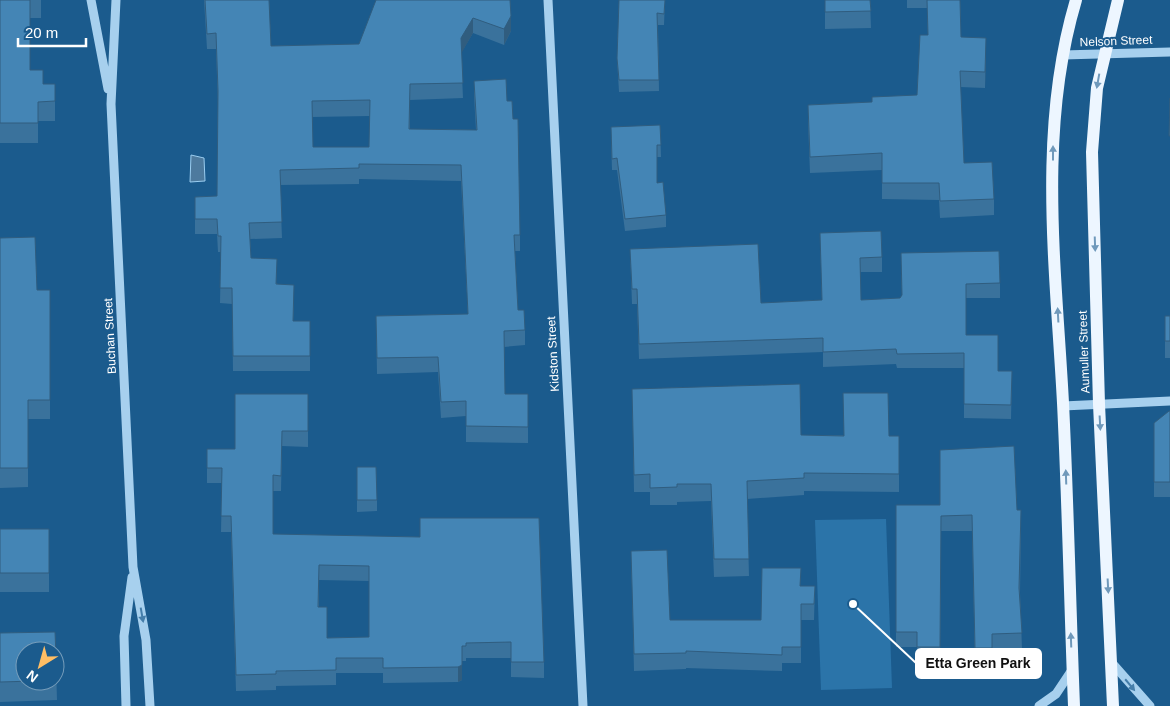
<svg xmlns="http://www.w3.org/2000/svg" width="1170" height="706" font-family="Helvetica,sans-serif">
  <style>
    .green { fill: #2b74a9 }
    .water { fill: #4d7a9e; stroke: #9acdf0 }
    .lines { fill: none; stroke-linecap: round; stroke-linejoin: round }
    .minor { stroke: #a7d0ee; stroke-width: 9 }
    .major { stroke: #edf6ff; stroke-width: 12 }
    .wall { fill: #3a729c; fill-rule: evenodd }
    .shaded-wall { fill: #305d7f }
    .building { fill: #4485b5; stroke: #305d7f; fill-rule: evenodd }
    .oneway { fill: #6f99bb }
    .oneway2 { fill: #457eaa }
    .labels { text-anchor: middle; stroke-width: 4; stroke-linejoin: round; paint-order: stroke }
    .street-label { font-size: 12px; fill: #fff; stroke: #1b5b8d }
    .leader { fill: none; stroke: #fff; stroke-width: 2 }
    .callout-dot { fill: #fff; stroke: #1b5b8d; stroke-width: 2 }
    .callout { fill: #fff; stroke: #fff; stroke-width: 2 }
    .callout-label { font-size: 14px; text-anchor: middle; font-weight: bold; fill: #111 }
  </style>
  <rect width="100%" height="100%" fill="#1b5b8d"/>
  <path class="green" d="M 886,519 L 892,688 L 821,690 L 815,520 Z"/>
  <path class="water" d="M 191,155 L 204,158 L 205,181 L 190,182 Z"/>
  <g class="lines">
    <path class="minor" d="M 91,0 L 108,89
      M 116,0 L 111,104 L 133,567 L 146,640 L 150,706
      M 548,0 L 583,706
      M 1063,55 L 1170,52
      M 1063,406 L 1170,401
      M 1112,663 L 1150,706
      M 126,706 L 124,636 L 132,577
      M 1039,706 L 1056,694 L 1072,670"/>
    <path class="major" d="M 1074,706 C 1070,605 1068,504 1063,403 C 1056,270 1037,130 1076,0
      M 1113,706 L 1099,404 L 1092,152 L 1097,88 L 1118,0"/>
  </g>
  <path class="wall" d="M 0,0 L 41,0 L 41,18 L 30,18 L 30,70 L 43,84 L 55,84 L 55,121 L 38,121 L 38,143 L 0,143 Z
    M 204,0 L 269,0 L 271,46 L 359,44 L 510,0 L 511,31 L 504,45 L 473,33 L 461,53 L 463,98 L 410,100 L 410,129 L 476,130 L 474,96 L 474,81 L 507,101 L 513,119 L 520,235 L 520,251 L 515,251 L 518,310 L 525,330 L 525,345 L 504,347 L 505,394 L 528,394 L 528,443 L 466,442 L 466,416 L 441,418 L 438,372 L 377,374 L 376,316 L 468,314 L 461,181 L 359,179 L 359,184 L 280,185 L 282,238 L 250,239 L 251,258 L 294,300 L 293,321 L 310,321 L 310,371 L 233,371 L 232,304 L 220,303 L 221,252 L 218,252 L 217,234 L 195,234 L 195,197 L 217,196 L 218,104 L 216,49 L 207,49 ZM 370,116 L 369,147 L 313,147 L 312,117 Z
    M 665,0 L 664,25 L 658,25 L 659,91 L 619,92 L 617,58 Z
    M 825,0 L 870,0 L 871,28 L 825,29 Z
    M 907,0 L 960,0 L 961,37 L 986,54 L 985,88 L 960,87 L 964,163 L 994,199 L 994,215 L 940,218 L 939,200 L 882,199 L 882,170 L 810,173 L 808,121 L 808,105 L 872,102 L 917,95 L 928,35 L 927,8 L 907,8 Z
    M 660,125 L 661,157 L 657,157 L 657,183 L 666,215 L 666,227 L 625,231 L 617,170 L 612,170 L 611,138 Z
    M 820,233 L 882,257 L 882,272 L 860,272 L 861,300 L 900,298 L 902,296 L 901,253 L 1000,283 L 1000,298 L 966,298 L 966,335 L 998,371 L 1012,371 L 1011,419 L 964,418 L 964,368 L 897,368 L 896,364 L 823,367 L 823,352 L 639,359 L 637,304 L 632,304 L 630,249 L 761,303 L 822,300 Z
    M 0,238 L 37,290 L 50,290 L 50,419 L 28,419 L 28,487 L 0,488 Z
    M 1165,316 L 1170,316 L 1170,358 L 1165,358 Z
    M 632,389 L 801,435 L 899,436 L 899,492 L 804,491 L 804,495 L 747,499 L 749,576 L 714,577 L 711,501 L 677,502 L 677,505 L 650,505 L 650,492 L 634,492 Z
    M 308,394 L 308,447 L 282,446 L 281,491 L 273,491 L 273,534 L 420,537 L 544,662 L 544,678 L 511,677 L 511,658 L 466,658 L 466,661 L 462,661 L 462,680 L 458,682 L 383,683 L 383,673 L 336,673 L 336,685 L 276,686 L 276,690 L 236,691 L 231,532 L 221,532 L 222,483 L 207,483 L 207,449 L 235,449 ZM 319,580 L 369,581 L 369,637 L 327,638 L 319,607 Z
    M 1170,411 L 1170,497 L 1154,497 L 1154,423 Z
    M 357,467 L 377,500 L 377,511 L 357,512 Z
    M 896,505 L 1017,510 L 1021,526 L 1020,593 L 1022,649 L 992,649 L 992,664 L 975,664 L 972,531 L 941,531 L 940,663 L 917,662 L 917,647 L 896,647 Z
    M 0,529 L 49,529 L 49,592 L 0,592 Z
    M 631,551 L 670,620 L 761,620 L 801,586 L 815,586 L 814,620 L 801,620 L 801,663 L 782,663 L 782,671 L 686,668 L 686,669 L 634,671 Z
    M 55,632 L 57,700 L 0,702 L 0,633 ZM 25,651 L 55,651 L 55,681 L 25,681 Z"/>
  <path class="shaded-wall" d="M 511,16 L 511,31 L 504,45 L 504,29 Z
    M 473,18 L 473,33 L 461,54 L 461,38 Z
    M 986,38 L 986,54 L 985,88 L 985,72 Z
    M 462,665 L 462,680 L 458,682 L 458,667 Z"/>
  <path class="building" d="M 0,0 L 30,0 L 30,70 L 43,70 L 43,84 L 55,84 L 55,101 L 38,102 L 38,123 L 0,123 Z
    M 205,0 L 269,0 L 271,46 L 359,44 L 376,0 L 510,0 L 511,16 L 504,29 L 473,18 L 461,38 L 463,83 L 410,84 L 409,129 L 477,130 L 474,81 L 506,79 L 507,101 L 512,101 L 513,119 L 518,119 L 520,235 L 514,235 L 518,310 L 524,310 L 525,330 L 504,331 L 505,394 L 528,394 L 528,427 L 466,426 L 466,401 L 441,402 L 438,357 L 377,358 L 376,316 L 468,314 L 461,165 L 359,164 L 359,168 L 280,170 L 282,222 L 249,223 L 251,258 L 277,259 L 276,284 L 294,285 L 293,321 L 310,321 L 310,356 L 233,356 L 232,288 L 220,288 L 221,236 L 218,236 L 217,219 L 195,219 L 195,197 L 217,196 L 218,91 L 216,33 L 207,34 ZM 370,100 L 369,147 L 313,147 L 312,101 Z
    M 619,0 L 665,0 L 664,14 L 657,13 L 659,80 L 619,80 L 617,58 Z
    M 825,0 L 870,0 L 871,11 L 825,12 Z
    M 927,0 L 960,0 L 961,37 L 986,38 L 985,72 L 960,71 L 964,163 L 992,162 L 994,199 L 940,201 L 939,183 L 882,183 L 882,153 L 810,157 L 808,105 L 872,102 L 872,97 L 917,95 L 920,35 L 928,35 Z
    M 1170,98 L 1170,136 L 1169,136 Z
    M 660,125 L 661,145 L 657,145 L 657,183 L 663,182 L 666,215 L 625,219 L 617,158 L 612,159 L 611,127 Z
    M 881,231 L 882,257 L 860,258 L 861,300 L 900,298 L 902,295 L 901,253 L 999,251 L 1000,283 L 966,284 L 966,335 L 998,335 L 998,371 L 1012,371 L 1011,405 L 964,404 L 964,353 L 897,354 L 896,349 L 823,352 L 823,338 L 639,344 L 637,289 L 632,289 L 630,249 L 758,244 L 761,303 L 822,300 L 820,233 Z
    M 35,237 L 37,290 L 50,290 L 50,400 L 28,400 L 28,468 L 0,468 L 0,238 Z
    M 1165,316 L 1170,316 L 1170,341 L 1165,341 Z
    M 800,384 L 801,435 L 844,436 L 843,393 L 888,393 L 889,436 L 899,436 L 899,474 L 804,473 L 804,478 L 747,481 L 749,559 L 714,559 L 711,484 L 677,484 L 677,487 L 650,488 L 650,474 L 634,475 L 632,389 Z
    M 235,394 L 308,394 L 308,431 L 282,431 L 281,476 L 273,475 L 273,534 L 420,537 L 420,518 L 539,518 L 544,662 L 511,662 L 511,642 L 466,643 L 466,646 L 462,646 L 462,665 L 458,667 L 383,668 L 383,658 L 336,658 L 336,670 L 276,671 L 276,674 L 236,675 L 231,516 L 221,516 L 222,468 L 207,468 L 207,449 L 235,449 ZM 319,565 L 369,566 L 369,637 L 327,638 L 327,607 L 318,607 Z
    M 1169,411 L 1170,411 L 1170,482 L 1154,482 L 1154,423 Z
    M 1014,446 L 1017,510 L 1021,510 L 1019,588 L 1022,633 L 992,634 L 992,648 L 975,648 L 972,515 L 941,516 L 940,647 L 917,647 L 917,632 L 896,632 L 896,505 L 940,505 L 940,450 Z
    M 357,467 L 376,467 L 377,500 L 357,500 Z
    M 0,529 L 49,529 L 49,573 L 0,573 Z
    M 667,550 L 670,620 L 761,620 L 762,568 L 801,568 L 800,586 L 815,586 L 814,604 L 801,604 L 801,647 L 782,647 L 782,655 L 686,651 L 686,653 L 634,654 L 631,551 Z
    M 55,632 L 57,680 L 55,680 L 55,651 L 25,651 L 25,681 L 34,681 L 0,682 L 0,633 Z"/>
  <defs><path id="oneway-solid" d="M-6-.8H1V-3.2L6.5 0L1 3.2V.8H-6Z" transform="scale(1.25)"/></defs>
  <g class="oneway">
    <use href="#oneway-solid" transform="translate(1098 81) rotate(100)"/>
    <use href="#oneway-solid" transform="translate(1053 153) rotate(-90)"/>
    <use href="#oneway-solid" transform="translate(1095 244) rotate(88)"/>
    <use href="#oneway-solid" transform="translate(1058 315) rotate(-93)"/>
    <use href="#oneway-solid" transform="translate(1100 423) rotate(87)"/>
    <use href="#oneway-solid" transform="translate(1066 477) rotate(-92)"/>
    <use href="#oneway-solid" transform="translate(1108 586) rotate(87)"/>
    <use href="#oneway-solid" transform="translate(1071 640) rotate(-92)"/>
  </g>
  <g class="oneway2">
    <use href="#oneway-solid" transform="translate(142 615) rotate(80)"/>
    <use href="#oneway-solid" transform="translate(1130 685) rotate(50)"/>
  </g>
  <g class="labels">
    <g class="street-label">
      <text transform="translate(1116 41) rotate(-2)" y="4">Nelson Street</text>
      <text transform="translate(110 336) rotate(-93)" y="4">Buchan Street</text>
      <text transform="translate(1084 352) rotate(-92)" y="4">Aumuller Street</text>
      <text transform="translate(553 354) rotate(-93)" y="4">Kidston Street</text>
    </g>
  </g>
  <path class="leader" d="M853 604L916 663"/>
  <circle class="callout-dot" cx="853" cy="604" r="5"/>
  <rect class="callout" x="916" y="649" width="125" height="29" rx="5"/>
  <g class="callout-label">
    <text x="978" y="668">Etta Green Park</text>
  </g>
  <g transform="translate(40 666) rotate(217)"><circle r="24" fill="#1b5b8d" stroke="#769dbb"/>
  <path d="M0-4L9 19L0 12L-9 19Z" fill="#ffbe64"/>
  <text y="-8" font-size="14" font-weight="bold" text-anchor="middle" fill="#ffffff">N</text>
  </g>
  <path d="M18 38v8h68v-8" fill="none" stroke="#ffffff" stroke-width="2.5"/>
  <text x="25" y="38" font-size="15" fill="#ffffff" stroke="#1b5b8d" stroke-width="4" paint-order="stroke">20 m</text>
</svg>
